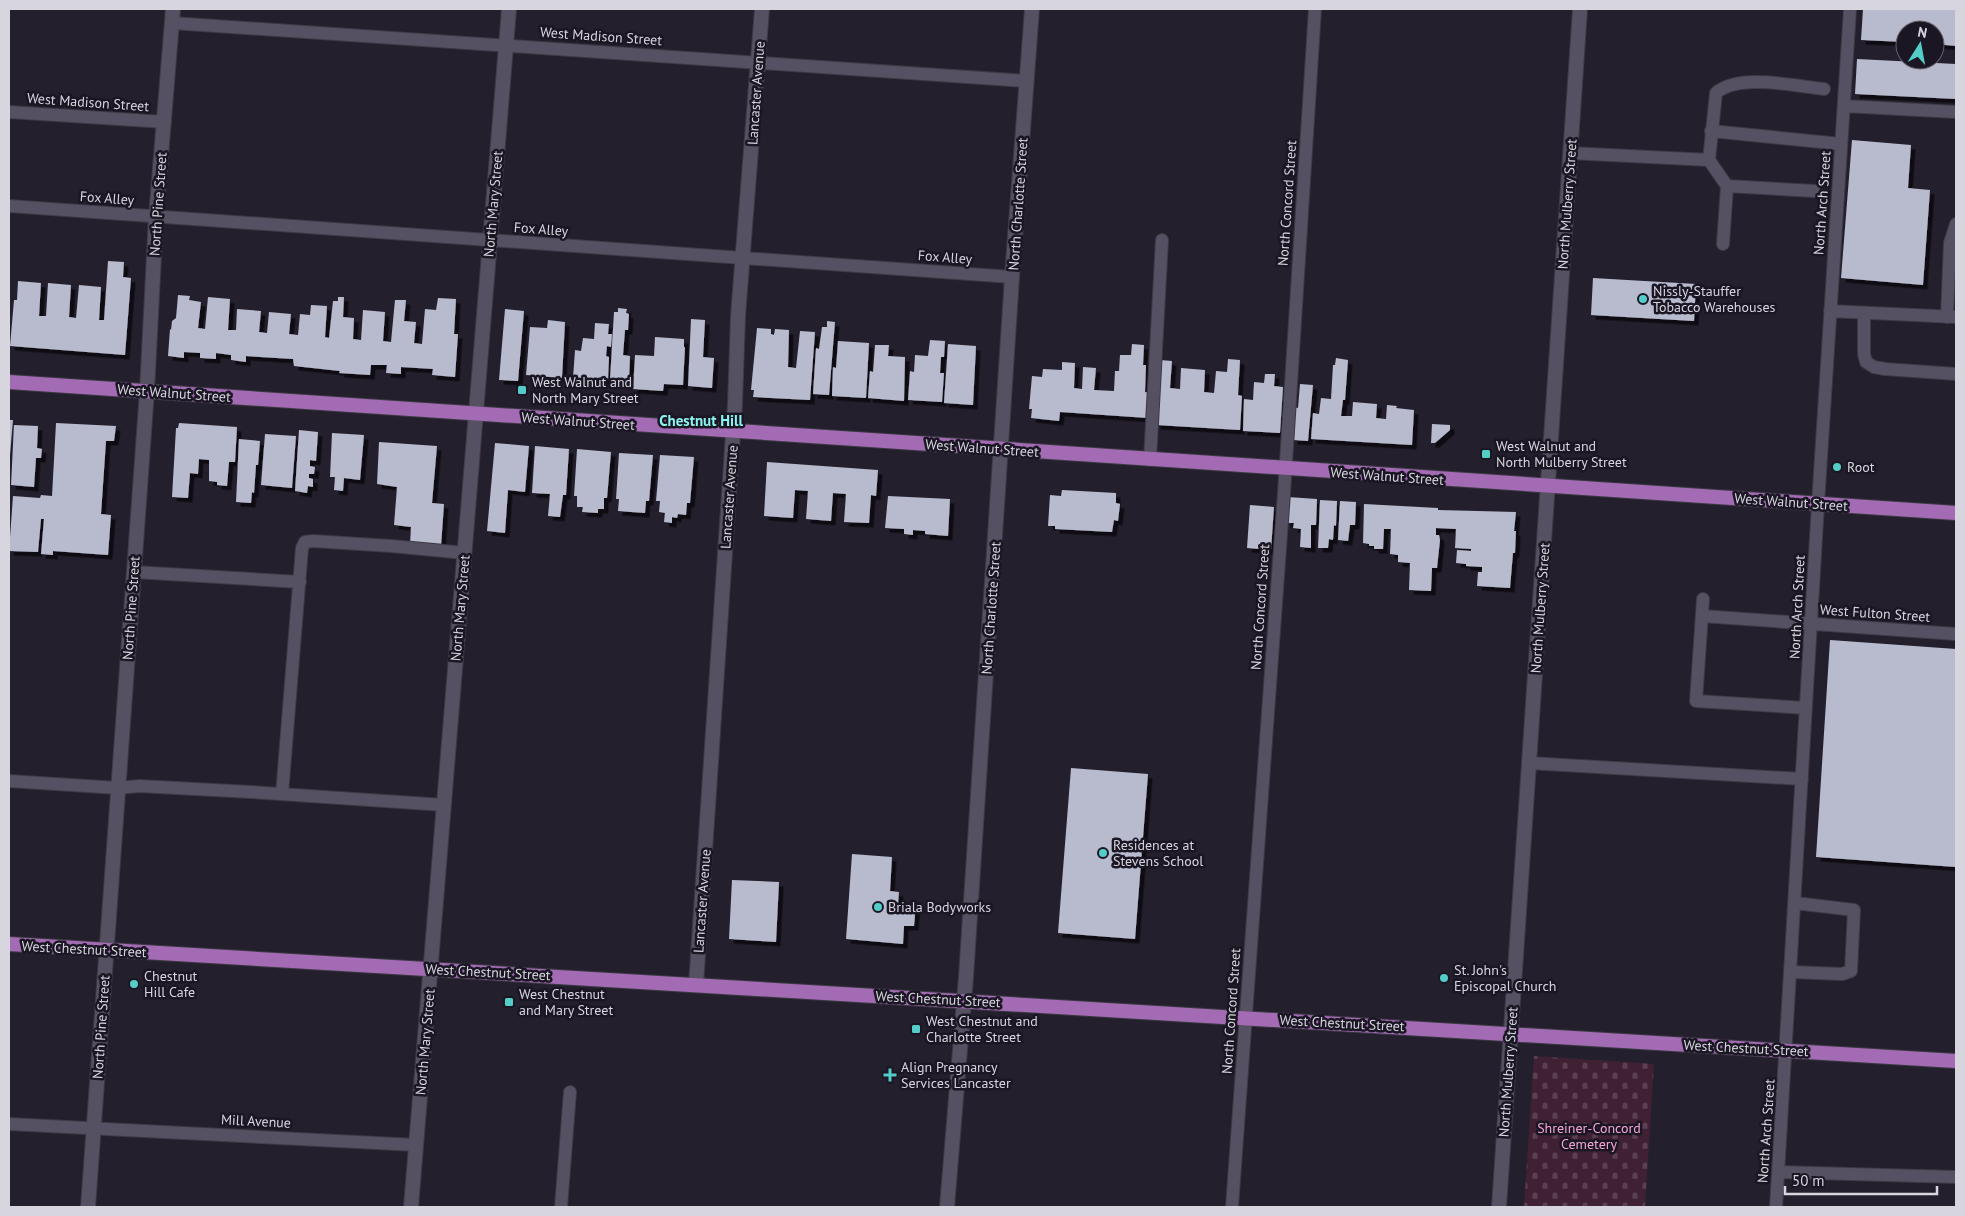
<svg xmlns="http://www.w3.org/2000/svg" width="1965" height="1216" font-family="'PT Sans',sans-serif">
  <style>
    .cemetery { fill: url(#cemetery-stones) }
    .building { fill: #b8bbce; filter: url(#shadow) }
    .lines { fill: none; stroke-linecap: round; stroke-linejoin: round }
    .service-casing { stroke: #3d3a45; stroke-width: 14 }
    .minor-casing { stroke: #3d3a45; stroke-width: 16 }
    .tertiary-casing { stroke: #3d3a45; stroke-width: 16 }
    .secondary-casing { stroke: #3d3a45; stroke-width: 16 }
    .primary-casing { stroke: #3d3a45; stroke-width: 16 }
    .service { stroke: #565162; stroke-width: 12 }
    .minor { stroke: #565162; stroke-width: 14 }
    .tertiary { stroke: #565162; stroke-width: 14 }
    .secondary { stroke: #565162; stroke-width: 14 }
    .primary { stroke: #a36bb3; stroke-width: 14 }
    .poi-dot { fill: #54cdc8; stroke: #1a1623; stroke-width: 2 }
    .labels { text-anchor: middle; stroke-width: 5; stroke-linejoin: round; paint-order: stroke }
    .street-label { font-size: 14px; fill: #d7d5de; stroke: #1a1623 }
    .poi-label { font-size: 14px; fill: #d7d5de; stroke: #1a1623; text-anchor: start }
    .park-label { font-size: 14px; fill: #f4a5d6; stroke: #1a1623 }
    .neighbourhood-label { font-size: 15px; font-weight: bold; fill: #8af5f0; stroke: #1a1623 }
  </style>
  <defs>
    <pattern id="cemetery-stones" width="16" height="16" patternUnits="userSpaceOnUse" patternTransform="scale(1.25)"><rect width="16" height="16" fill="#402134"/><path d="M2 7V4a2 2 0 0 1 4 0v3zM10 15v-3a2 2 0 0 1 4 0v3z" fill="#5b4051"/></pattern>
    <filter id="shadow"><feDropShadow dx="4.5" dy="4.5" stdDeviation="0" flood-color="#0009"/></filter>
  </defs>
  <rect width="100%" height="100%" fill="#241f2d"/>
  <path class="cemetery" d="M 1534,1056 L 1654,1064 L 1645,1207 L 1524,1207 Z"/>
  <path class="building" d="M 1863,9 L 1956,9 L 1956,46 L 1935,44 L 1935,30 L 1905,30 L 1905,42 L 1861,40 Z
    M 1857,59 L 1956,64 L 1956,99 L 1855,94 Z
    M 1852,140 L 1911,145 L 1908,188 L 1930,190 L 1923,285 L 1841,278 Z
    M 108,261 L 124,262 L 123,277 L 131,278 L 125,355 L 10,346 L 14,300 L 17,300 L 18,281 L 41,283 L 39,316 L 46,316 L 48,283 L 71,285 L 69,317 L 76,318 L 79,285 L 101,287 L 99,320 L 104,320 Z
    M 1593,278 L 1696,284 L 1694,321 L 1591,315 Z
    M 178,295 L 190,296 L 189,300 L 201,302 L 198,328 L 205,329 L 208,297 L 230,299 L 228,330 L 236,330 L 237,309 L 261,311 L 259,332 L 267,333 L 269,312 L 291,314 L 289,334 L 298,335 L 300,314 L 310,315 L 311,305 L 327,306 L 325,337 L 329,338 L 333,301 L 338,301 L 338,297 L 344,297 L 343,317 L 354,318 L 353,339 L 361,340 L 363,310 L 385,312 L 383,341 L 391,342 L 395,300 L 406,300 L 404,321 L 416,322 L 414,343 L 422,344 L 425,309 L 436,310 L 438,298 L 456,299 L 454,334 L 458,334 L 455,377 L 432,375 L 433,369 L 401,367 L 401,374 L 386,373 L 387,365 L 371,365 L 370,375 L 339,373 L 340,371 L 294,366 L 293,359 L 246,356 L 246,362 L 231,360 L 231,355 L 216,353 L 216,359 L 200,358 L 200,353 L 184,352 L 184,358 L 168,356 L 170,329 L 171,330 L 172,321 L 176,318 Z
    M 618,308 L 627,309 L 626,313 L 629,314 L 628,330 L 625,330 L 623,355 L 630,356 L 629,381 L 610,380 L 614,312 L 618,312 Z
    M 505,309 L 524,311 L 518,381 L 499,380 Z
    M 691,319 L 705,320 L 703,357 L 714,358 L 712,388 L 688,386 Z
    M 548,320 L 565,322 L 562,378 L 526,375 L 530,327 L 547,328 Z
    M 827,321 L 835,322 L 829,395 L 813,394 L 816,348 L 819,349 L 822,327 L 827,327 Z
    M 595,323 L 609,324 L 608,334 L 612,334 L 611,347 L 607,346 L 606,356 L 609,357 L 608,380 L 573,378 L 575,350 L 581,351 L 583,338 L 594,339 Z
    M 757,328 L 771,329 L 771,334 L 774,335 L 775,329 L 789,330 L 788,367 L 796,368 L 800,331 L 815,332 L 810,400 L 753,397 L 754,390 L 751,390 Z
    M 655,337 L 684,339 L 684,347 L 685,347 L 683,385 L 664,384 L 663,391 L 633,389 L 635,355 L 654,356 Z
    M 930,340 L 945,341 L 944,357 L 941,357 L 940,373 L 944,373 L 942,402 L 908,400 L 910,371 L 914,372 L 915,355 L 928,356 Z
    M 838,341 L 869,343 L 866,398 L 832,396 L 833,367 L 836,368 Z
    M 948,344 L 976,346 L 973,405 L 944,403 Z
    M 1132,344 L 1144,345 L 1143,365 L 1146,365 L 1145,392 L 1150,393 L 1148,418 L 1060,412 L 1059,421 L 1031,418 L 1032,409 L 1029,409 L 1032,376 L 1042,377 L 1043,369 L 1062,370 L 1062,362 L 1075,363 L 1074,388 L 1082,389 L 1083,367 L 1096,368 L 1094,390 L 1114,391 L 1115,371 L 1119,371 L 1120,355 L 1131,355 Z
    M 875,345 L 889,345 L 888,356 L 905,357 L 904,401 L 868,398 L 870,371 L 873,372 Z
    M 1336,358 L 1348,360 L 1345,400 L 1343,400 L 1341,416 L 1352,416 L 1353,402 L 1377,404 L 1376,418 L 1386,419 L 1387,405 L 1397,406 L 1396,408 L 1414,410 L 1412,445 L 1311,439 L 1313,413 L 1319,414 L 1321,398 L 1331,399 L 1333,365 L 1335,365 Z
    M 1228,359 L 1240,360 L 1238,395 L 1242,396 L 1240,430 L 1156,425 L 1160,360 L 1172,361 L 1170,388 L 1180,389 L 1181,368 L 1205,370 L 1204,392 L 1214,393 L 1216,371 L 1227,372 Z
    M 1265,374 L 1275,374 L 1274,386 L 1283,387 L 1280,433 L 1243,431 L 1244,399 L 1253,400 L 1254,382 L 1264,383 Z
    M 1300,384 L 1313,385 L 1308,441 L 1293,440 L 1294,407 L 1298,408 Z
    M 9,420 L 13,420 L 10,455 L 9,455 Z
    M 56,423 L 116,426 L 114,441 L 106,441 L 101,514 L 111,515 L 108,555 L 53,551 L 53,555 L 41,554 L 44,519 L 41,519 L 38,552 L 9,551 L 13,496 L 40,498 L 41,495 L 52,496 Z
    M 179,423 L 237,427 L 235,462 L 229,462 L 227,486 L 217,485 L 217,482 L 209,481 L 209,460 L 199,459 L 198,474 L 190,473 L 188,498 L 172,497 L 176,428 L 178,428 Z
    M 1432,424 L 1450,425 L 1450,430 L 1435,443 L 1431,443 Z
    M 14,425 L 38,426 L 37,448 L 42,449 L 41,458 L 36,458 L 34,487 L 11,485 Z
    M 299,430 L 318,432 L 316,461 L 310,460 L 310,466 L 315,467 L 314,474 L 309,474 L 309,478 L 313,479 L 313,487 L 308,486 L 307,493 L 295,491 Z
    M 332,433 L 364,435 L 360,480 L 344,478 L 343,491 L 334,490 L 335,477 L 330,477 Z
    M 265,434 L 296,436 L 292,488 L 261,485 Z
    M 239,439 L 260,441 L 258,465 L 256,465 L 254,493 L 252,492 L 251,503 L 236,502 Z
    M 379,442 L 437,446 L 432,503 L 444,504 L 441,546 L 410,544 L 411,527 L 394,525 L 397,487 L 377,484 Z
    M 495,443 L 529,446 L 525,492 L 508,490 L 505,533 L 487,531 Z
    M 535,446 L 569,449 L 566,495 L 563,495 L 560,517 L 548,516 L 550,494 L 532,493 Z
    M 577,449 L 611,452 L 607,498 L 604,498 L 604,509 L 598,509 L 598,513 L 582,512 L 583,507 L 577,507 L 577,496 L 574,496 Z
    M 619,453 L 653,455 L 649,501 L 646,501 L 645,513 L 618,511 L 619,499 L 616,499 Z
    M 660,455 L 694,457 L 690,503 L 687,503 L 686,515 L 678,514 L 677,518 L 672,517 L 672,523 L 664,522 L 665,513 L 659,512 L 660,501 L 656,501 Z
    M 767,462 L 878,470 L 876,496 L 871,495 L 869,523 L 844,522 L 846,494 L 833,493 L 831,521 L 806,519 L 808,491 L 795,490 L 793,518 L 764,516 Z
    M 1062,490 L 1116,493 L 1116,503 L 1120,504 L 1118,521 L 1114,520 L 1112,532 L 1055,529 L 1055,526 L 1048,526 L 1050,495 L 1061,496 Z
    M 888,496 L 950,499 L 948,536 L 925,534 L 925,531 L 913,530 L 913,535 L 904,534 L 904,529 L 885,528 Z
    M 1288,497 L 1317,499 L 1316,525 L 1311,525 L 1311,548 L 1300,547 L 1301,529 L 1293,528 L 1294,523 L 1286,523 Z
    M 1320,500 L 1337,501 L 1336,526 L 1334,525 L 1333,540 L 1329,539 L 1328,548 L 1318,548 Z
    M 1340,501 L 1356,502 L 1355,525 L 1350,525 L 1348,541 L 1338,540 Z
    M 1364,504 L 1438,508 L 1438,510 L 1516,512 L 1514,531 L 1516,531 L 1515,553 L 1513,553 L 1510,588 L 1477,586 L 1478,572 L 1482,572 L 1482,567 L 1466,566 L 1466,564 L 1456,563 L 1457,550 L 1471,551 L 1471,549 L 1455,548 L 1456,529 L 1436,528 L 1436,535 L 1439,535 L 1440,540 L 1437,568 L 1432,568 L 1431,591 L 1409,590 L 1410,563 L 1398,562 L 1398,555 L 1390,554 L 1391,529 L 1384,529 L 1383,549 L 1374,549 L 1374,546 L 1369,546 L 1369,544 L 1363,543 Z
    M 1250,505 L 1274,507 L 1271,550 L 1247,548 Z
    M 1830,640 L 1956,649 L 1956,867 L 1816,857 Z
    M 1071,768 L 1148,774 L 1135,939 L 1058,933 Z
    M 852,854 L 892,857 L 890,891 L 899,892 L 898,904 L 916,905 L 914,926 L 904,926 L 903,944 L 846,939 Z
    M 732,880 L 779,882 L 776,942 L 729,939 Z"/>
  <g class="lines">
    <defs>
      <path id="service" d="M 172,23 L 1027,81
        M 1844,106 L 1956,112
        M 9,112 L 165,122
        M 1711,131 L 1841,144
        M 1570,153 L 1709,160 L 1716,93 C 1739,73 1794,86 1824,89
        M 1709,160 L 1727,186 L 1723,244
        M 1727,186 L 1814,191
        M 9,206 L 1012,277
        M 1830,311 L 1956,317
        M 1864,313 L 1864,354 L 1866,362 L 1874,367 L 1885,369 L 1956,374
        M 1947,317 L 1950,243 L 1956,224
        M 1150,460 L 1162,240
        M 134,572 L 300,582
        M 1703,599 L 1696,701 L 1806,708
        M 1702,616 L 1956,634
        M 1529,763 L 1802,779
        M 9,781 L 118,788 L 139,786 L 251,792 L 444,805
        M 282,794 L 302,548 L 305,542 L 313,541 L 391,546 L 465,553
        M 1791,972 L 1842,974 L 1851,971 L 1854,910 L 1795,903
        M 9,1124 L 416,1145
        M 1778,1172 L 1956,1177
        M 561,1207 L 570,1092
        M 1232,1207 L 1284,493 L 1315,9
        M 1776,1207 L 1818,504 L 1850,9"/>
      <path id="minor" d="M 696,985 L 735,404 L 738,316 L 762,9
        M 88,1207 L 147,391 L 156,217 L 173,9
        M 411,1207 L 509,9"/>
      <path id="tertiary" d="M 1499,1207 L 1580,9"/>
      <path id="secondary" d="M 947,1207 L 966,977 L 1012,277 L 1032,9"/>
      <path id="primary" d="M 9,382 L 1956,513
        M 9,944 L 1956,1061"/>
    </defs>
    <use href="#service" class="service-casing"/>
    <use href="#minor" class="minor-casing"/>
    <use href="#tertiary" class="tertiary-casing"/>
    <use href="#secondary" class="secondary-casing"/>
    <use href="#primary" class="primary-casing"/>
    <use href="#service" class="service"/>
    <use href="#minor" class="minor"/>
    <use href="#tertiary" class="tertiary"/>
    <use href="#secondary" class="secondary"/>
    <use href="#primary" class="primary"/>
  </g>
  <g class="poi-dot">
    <circle cx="1643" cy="299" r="5"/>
    <rect x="517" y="385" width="10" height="10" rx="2.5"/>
    <rect x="1481" y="449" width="10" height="10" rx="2.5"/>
    <circle cx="1837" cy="467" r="5"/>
    <circle cx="1103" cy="853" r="5"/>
    <circle cx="878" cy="907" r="5"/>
    <circle cx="1444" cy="978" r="5"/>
    <circle cx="134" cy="984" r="5"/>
    <rect x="504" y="997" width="10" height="10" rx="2.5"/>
    <rect x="911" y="1024" width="10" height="10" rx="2.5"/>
    <path d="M887.5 1067.5h5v5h5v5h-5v5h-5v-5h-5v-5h5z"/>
  </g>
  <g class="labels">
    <g class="street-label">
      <text transform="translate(601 36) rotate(4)" y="5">West Madison Street</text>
      <text transform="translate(756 93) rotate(-86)" y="5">Lancaster Avenue</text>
      <text transform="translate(88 102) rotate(4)" y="5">West Madison Street</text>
      <text transform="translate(107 198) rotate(4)" y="5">Fox Alley</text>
      <text transform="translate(1287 203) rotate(-86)" y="5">North Concord Street</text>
      <text transform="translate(1822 203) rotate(-86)" y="5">North Arch Street</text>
      <text transform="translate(158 204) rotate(-86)" y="5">North Pine Street</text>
      <text transform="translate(493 204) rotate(-85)" y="5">North Mary Street</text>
      <text transform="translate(1018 204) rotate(-86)" y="5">North Charlotte Street</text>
      <text transform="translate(1567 204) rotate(-86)" y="5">North Mulberry Street</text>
      <text transform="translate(541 229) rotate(4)" y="5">Fox Alley</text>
      <text transform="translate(945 257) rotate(4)" y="5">Fox Alley</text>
      <text transform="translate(174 393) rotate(4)" y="5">West Walnut Street</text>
      <text transform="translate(578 421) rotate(4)" y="5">West Walnut Street</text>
      <text transform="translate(982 448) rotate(4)" y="5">West Walnut Street</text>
      <text transform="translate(1387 476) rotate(4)" y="5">West Walnut Street</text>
      <text transform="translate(729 497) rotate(-86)" y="5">Lancaster Avenue</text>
      <text transform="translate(1791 502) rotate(4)" y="5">West Walnut Street</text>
      <text transform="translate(1260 607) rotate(-86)" y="5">North Concord Street</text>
      <text transform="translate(1797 607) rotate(-87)" y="5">North Arch Street</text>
      <text transform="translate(131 608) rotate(-86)" y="5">North Pine Street</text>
      <text transform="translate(460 608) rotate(-85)" y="5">North Mary Street</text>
      <text transform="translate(991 608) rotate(-86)" y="5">North Charlotte Street</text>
      <text transform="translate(1540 608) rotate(-86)" y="5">North Mulberry Street</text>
      <text transform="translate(1875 613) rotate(4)" y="5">West Fulton Street</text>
      <text transform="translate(702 901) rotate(-86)" y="5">Lancaster Avenue</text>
      <text transform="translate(84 949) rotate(3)" y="5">West Chestnut Street</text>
      <text transform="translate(488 972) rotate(3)" y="5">West Chestnut Street</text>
      <text transform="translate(938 999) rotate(3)" y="5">West Chestnut Street</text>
      <text transform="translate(1231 1011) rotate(-86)" y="5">North Concord Street</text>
      <text transform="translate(1342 1023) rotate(3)" y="5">West Chestnut Street</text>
      <text transform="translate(101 1027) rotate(-86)" y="5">North Pine Street</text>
      <text transform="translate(425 1042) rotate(-85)" y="5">North Mary Street</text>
      <text transform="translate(1746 1048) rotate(3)" y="5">West Chestnut Street</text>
      <text transform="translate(1508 1072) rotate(-86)" y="5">North Mulberry Street</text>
      <text transform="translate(256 1121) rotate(3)" y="5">Mill Avenue</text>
      <text transform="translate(1766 1131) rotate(-86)" y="5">North Arch Street</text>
    </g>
    <g class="poi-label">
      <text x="1653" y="296">Nissly-Stauffer<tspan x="1653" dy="16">Tobacco Warehouses</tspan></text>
      <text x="532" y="387">West Walnut and<tspan x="532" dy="16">North Mary Street</tspan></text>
      <text x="1496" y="451">West Walnut and<tspan x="1496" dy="16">North Mulberry Street</tspan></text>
      <text x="1847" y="472">Root</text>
      <text x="1113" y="850">Residences at<tspan x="1113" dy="16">Stevens School</tspan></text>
      <text x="888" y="912">Briala Bodyworks</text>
      <text x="1454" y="975">St. John's<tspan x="1454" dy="16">Episcopal Church</tspan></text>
      <text x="144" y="981">Chestnut<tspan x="144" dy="16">Hill Cafe</tspan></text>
      <text x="519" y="999">West Chestnut<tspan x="519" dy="16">and Mary Street</tspan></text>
      <text x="926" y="1026">West Chestnut and<tspan x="926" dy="16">Charlotte Street</tspan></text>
      <text x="901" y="1072">Align Pregnancy<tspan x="901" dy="16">Services Lancaster</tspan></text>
    </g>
    <g class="park-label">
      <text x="1589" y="1133">Shreiner-Concord<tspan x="1589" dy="16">Cemetery</tspan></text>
    </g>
    <g class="neighbourhood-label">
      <text x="701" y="426">Chestnut Hill</text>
    </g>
  </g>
  <rect width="1965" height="1216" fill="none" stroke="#d7d5de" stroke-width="20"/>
  <g transform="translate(1920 45) rotate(11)"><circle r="24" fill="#1a1623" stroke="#66626e"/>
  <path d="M0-4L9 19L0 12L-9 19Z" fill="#54cdc8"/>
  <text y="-8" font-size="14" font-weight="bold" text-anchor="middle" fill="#d7d5de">N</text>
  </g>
  <path d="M1785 1186v8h152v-8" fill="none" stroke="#d7d5de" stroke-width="2.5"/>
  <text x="1792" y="1186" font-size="15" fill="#d7d5de" stroke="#1a1623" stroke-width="4" paint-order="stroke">50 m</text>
</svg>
